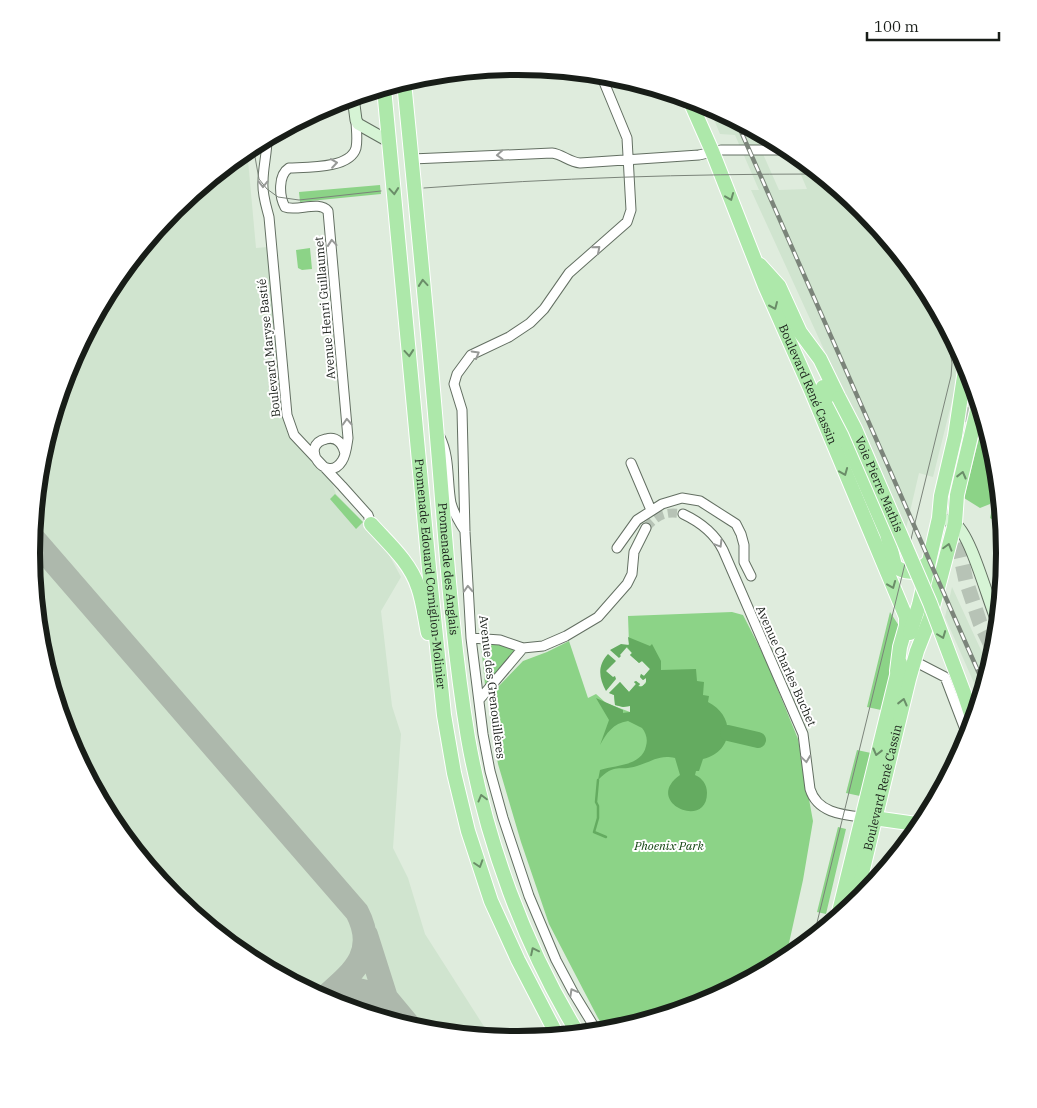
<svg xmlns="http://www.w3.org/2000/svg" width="1037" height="1108" font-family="'IBM Plex Serif',serif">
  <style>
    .built { fill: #d0e4cf }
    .green { fill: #8cd387 }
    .water { fill: #64ab60 }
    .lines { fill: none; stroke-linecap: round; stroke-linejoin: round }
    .stream { stroke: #64ab60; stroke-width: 2.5 }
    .river { stroke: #64ab60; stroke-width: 16 }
    .taxiway { stroke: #adb8ac; stroke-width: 24 }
    .street-tunnel { stroke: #b7c3b6; stroke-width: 9; stroke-dasharray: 9 4.5; stroke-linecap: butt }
    .highway-tunnel { stroke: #b7c3b6; stroke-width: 15; stroke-dasharray: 15 8; stroke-linecap: butt }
    .street-casing { stroke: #636f62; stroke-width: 11 }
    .secondary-casing { stroke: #636f62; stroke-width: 13 }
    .primary-casing { stroke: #fff; stroke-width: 16 }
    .street { stroke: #fff; stroke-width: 9 }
    .secondary { stroke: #d6f4d5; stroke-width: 11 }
    .primary { stroke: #ade8aa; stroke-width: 14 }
    .tram { stroke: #7b847a; stroke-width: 1 }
    .rail-casing { stroke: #7b847a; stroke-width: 4.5 }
    .rail { stroke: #fff; stroke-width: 2.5; stroke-dasharray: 8; stroke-linecap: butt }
    .primary-bridge-casing { stroke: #fff; stroke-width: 16; stroke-linecap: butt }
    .primary-bridge { stroke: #ade8aa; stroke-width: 14 }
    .oneway { stroke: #979997 }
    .oneway2 { stroke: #6a8d68 }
    .labels { text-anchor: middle; stroke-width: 4; stroke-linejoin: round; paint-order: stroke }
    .street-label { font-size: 12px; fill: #181d18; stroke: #fff }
    .park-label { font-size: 12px; font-style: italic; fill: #11420f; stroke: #fff }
    .rim { fill: none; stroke: #181d18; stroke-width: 6 }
  </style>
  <rect width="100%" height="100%" fill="#dfecdd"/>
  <path class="built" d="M 708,105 L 764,136 L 755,136 L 779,190 L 807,189 L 790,149 L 863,210 L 924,284 L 962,355 L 959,373 L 933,477 L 919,473 L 905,533 L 837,378 L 751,190 L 759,190 L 735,135 L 720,134 Z
    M 247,149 L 256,248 L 268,247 L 286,429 L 291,439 L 309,456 L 332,483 L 336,494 L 363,522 L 373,525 L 401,577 L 381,611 L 392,706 L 401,734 L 393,848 L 408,878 L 425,934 L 492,1039 L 423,1032 L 332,1004 L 248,959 L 174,898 L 113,824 L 68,740 L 41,649 L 31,554 L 41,459 L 68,367 L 114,283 L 174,209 Z
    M 952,587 L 986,661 L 991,668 L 981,699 L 945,617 Z"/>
  <path class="green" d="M 380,185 L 381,194 L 300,202 L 299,192 Z
    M 310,248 L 312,269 L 302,270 L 298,268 L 296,250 Z
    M 987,428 L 996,459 L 998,473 L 990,504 L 980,508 L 964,498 L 981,430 Z
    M 999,481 L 1003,526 L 990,518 Z
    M 335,494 L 363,522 L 356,529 L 330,499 Z
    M 732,612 L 743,615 L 765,658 L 798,739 L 813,821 L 803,880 L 785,961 L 705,1004 L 607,1033 L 598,1018 L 549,924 L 521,842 L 498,764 L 490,721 L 490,709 L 497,688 L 523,661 L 547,652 L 569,641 L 588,698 L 596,694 L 606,703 L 630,712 L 630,706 L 623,707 L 615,705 L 614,695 L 609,693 L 620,682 L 629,692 L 636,684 L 634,682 L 636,681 L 640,684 L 639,686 L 643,686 L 647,680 L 646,678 L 643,680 L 640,677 L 641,674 L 644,676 L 650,669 L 642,661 L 639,663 L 630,655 L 632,653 L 626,647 L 629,644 L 628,616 Z
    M 890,612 L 901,629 L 881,710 L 867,707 Z
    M 484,643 L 497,643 L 515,648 L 516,651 L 485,685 L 481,644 Z
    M 857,750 L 871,753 L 860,796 L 846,793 Z
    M 838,827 L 846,829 L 826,914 L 817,912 Z"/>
  <path class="water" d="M 628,637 L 650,646 L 652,644 L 661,661 L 661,670 L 696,669 L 697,681 L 704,682 L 703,695 L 709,696 L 708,702 C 736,716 734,752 703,759 L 699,771 L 696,771 L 695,775 C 702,778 707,784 707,793 C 707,831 642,802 680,775 L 675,758 C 659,754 651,762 637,766 C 618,772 616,762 598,780 L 600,770 C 616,765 642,766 646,746 C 648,739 646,733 642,728 L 628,721 C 613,723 606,734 600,745 L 609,720 L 596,698 L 623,710 L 623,713 L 630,712 L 630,706 L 623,707 L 615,705 L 614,695 L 609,693 L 620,682 L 629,692 L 636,684 L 634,682 L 636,681 L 640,684 L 638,686 L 641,687 L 646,683 L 646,678 L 643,680 L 640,677 L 641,674 L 644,676 L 650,669 L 642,661 L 639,663 L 630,655 L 632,653 L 627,647 L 620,655 L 621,656 L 619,658 L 610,650 L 621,644 L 629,645 Z
    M 608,654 L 616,661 L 606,671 L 613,677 L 615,676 L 616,679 L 606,691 C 599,678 597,666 608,654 Z"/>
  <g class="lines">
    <path class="stream" d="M 598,780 L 596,802 L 598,806 L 598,818 L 594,832 L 606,837"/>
    <path class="river" d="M 728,733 L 758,740"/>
    <path class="taxiway" d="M 33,538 L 357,912 C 379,954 351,974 323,999
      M 366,935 L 386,998 L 411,1028
      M 328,995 C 349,985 373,990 391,1005"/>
    <path class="street-tunnel" d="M 646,528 C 657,515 665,511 683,514"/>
    <path class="highway-tunnel" d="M 974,385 L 953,481 L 951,512 L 966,581 L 980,623 L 995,653"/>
    <defs>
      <path id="street" d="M 267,139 C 267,154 263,167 263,182 C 262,194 266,205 269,217 L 287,415 L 294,435 L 342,486 L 368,515 L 371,524
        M 412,159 L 552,153 C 562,154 569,162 580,163 L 699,155 L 721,150 L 791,150
        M 440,437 C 450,457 447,481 451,503 C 454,514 459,522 465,531
        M 345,454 C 343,444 337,436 326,439 C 298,445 327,485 342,461 C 346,455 347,445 348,438 L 328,211 C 319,200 297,212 285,207 C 279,196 278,175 289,168 C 307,167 350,169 356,148 C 358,139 356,129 356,120
        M 631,463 L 651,510
        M 683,514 C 700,522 714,532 723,550 L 803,734 L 810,789 C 817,812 841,815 862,817
        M 617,548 L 637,520 L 662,504 L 682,498 L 700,501 L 736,524 L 741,534 L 744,545 L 744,562 L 751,576
        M 471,638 L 500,640 L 523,648 L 543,646 L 566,636 L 598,617 L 627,584 L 632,574 L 634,552 L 646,528
        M 914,661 L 945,677 L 969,740
        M 479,700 L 523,648
        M 598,1033 L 573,992 L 556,960 L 529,896 L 503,818 L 490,771 L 483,734 L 471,638 L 465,532 L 462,410 L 454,384 L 457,374 L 471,355 L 509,337 L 530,323 L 544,309 L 569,273 L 627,222 L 631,210 L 627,138 L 601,75"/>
      <path id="secondary" d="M 353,97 L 356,120 L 358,124 L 390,142
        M 939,518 C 944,520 950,520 954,523 C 971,533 989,605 999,626"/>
      <g id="primary">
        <path id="s1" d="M 404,82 C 416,204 428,327 438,449 C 446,545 452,642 468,738 C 486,840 524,946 579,1035"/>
        <path id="s2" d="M 384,88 L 429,568 L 444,715 L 454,773 L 468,831 L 491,901 L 518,960 L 558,1037"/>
        <path id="s3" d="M 689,99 L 712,151 L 765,286 L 810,388 L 906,617 L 906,626 L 900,647 L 897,671"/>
        <path d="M 760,265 L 779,286 L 800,332 L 820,359 L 838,396"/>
        <path d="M 823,387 L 887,534 L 895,566 C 905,574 917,574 926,564"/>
        <path d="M 371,524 C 388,543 410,562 418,587 C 423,601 425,618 428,633"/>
        <path d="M 910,633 L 919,605 L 939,518 L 941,496 L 955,436 L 966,363"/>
        <path d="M 964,693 L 974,723"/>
        <path d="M 867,817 L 923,825"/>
        <path id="s4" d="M 854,906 L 909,679 L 917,651 L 930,618 L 955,523 L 957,495 L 979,402"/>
        <path d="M 837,920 L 900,663"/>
      </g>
    </defs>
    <use href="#street" class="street-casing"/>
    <use href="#secondary" class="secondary-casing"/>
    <use href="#primary" class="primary-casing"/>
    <use href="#street" class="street"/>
    <use href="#secondary" class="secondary"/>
    <use href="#primary" class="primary"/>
    <path class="tram" d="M 253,146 L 259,179 L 267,189 L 278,197 L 299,200 L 381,191
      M 424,188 C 555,178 687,174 819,174
      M 813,939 L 951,376 L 952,363 L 950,352 L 916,274"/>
    <defs>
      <path id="rail" d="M 736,120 L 985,687"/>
    </defs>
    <use href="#rail" class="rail-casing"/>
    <use href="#rail" class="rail"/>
    <defs>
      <g id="primary-bridge">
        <path id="s5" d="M 839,398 L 855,429 L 930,603 L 964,693"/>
      </g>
    </defs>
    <use href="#primary-bridge" class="primary-bridge-casing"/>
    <use href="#primary-bridge" class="primary-bridge"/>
  </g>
  <defs><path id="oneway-chevron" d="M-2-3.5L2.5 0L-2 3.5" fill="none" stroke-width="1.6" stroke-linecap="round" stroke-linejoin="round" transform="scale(1.25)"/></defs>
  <g class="oneway">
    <use href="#oneway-chevron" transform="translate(500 155) rotate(177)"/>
    <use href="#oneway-chevron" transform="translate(334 163) rotate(-8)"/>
    <use href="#oneway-chevron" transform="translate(263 184) rotate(90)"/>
    <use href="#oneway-chevron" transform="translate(332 243) rotate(-95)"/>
    <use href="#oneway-chevron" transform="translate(597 249) rotate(-41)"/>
    <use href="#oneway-chevron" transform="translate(476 354) rotate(-30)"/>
    <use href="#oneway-chevron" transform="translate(347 422) rotate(-93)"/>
    <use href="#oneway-chevron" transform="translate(719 544) rotate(59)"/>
    <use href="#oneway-chevron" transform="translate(468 589) rotate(-93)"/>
    <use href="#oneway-chevron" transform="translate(806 759) rotate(82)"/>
    <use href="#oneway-chevron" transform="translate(573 992) rotate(-119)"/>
  </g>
  <g class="oneway2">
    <use href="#oneway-chevron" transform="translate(394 191) rotate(85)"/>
    <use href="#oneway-chevron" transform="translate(730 197) rotate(68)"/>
    <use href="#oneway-chevron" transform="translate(423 283) rotate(-95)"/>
    <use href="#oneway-chevron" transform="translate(774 306) rotate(66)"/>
    <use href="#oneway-chevron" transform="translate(409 353) rotate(85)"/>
    <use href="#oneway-chevron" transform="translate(844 472) rotate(68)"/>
    <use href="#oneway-chevron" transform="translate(962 475) rotate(-76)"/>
    <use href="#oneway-chevron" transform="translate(948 547) rotate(-74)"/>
    <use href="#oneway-chevron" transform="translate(892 585) rotate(68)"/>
    <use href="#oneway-chevron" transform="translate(942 635) rotate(69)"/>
    <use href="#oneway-chevron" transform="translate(903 702) rotate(-76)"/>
    <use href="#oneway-chevron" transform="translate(877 752) rotate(104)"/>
    <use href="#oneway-chevron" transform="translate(482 798) rotate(-105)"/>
    <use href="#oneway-chevron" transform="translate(479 864) rotate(72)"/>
    <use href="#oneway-chevron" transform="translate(534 951) rotate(-116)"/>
  </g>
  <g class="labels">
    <g class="street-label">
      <text transform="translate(325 308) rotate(-95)" y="4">Avenue Henri Guillaumet</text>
      <text transform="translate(269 348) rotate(-96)" y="4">Boulevard Maryse Bastié</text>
      <text dy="4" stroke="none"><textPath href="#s3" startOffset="309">Boulevard René Cassin</textPath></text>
      <text dy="4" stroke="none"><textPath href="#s5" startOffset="95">Voie Pierre Mathis</textPath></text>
      <text dy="4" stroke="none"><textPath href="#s1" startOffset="489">Promenade des Anglais</textPath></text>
      <text dy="4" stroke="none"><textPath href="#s2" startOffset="488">Promenade Edouard Corniglion-Molinier</textPath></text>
      <text transform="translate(786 666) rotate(66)" y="4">Avenue Charles Buchet</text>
      <text transform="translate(492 687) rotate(83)" y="4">Avenue des Grenouillères</text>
      <text dy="4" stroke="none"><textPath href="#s4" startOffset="122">Boulevard René Cassin</textPath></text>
    </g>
    <g class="park-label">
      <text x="669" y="850">Phoenix Park</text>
    </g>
  </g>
  <path d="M0 0H1037V1108H0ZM40 553a478 478 0 1 1 956 0a478 478 0 1 1-956 0Z" fill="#fff" fill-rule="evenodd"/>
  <path class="rim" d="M40 553a478 478 0 1 1 956 0a478 478 0 1 1-956 0Z"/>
  <path d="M867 32v8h132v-8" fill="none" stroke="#181d18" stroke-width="2.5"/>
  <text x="874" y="32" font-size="15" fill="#181d18" stroke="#ffffff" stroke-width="4" paint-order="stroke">100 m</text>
</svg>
